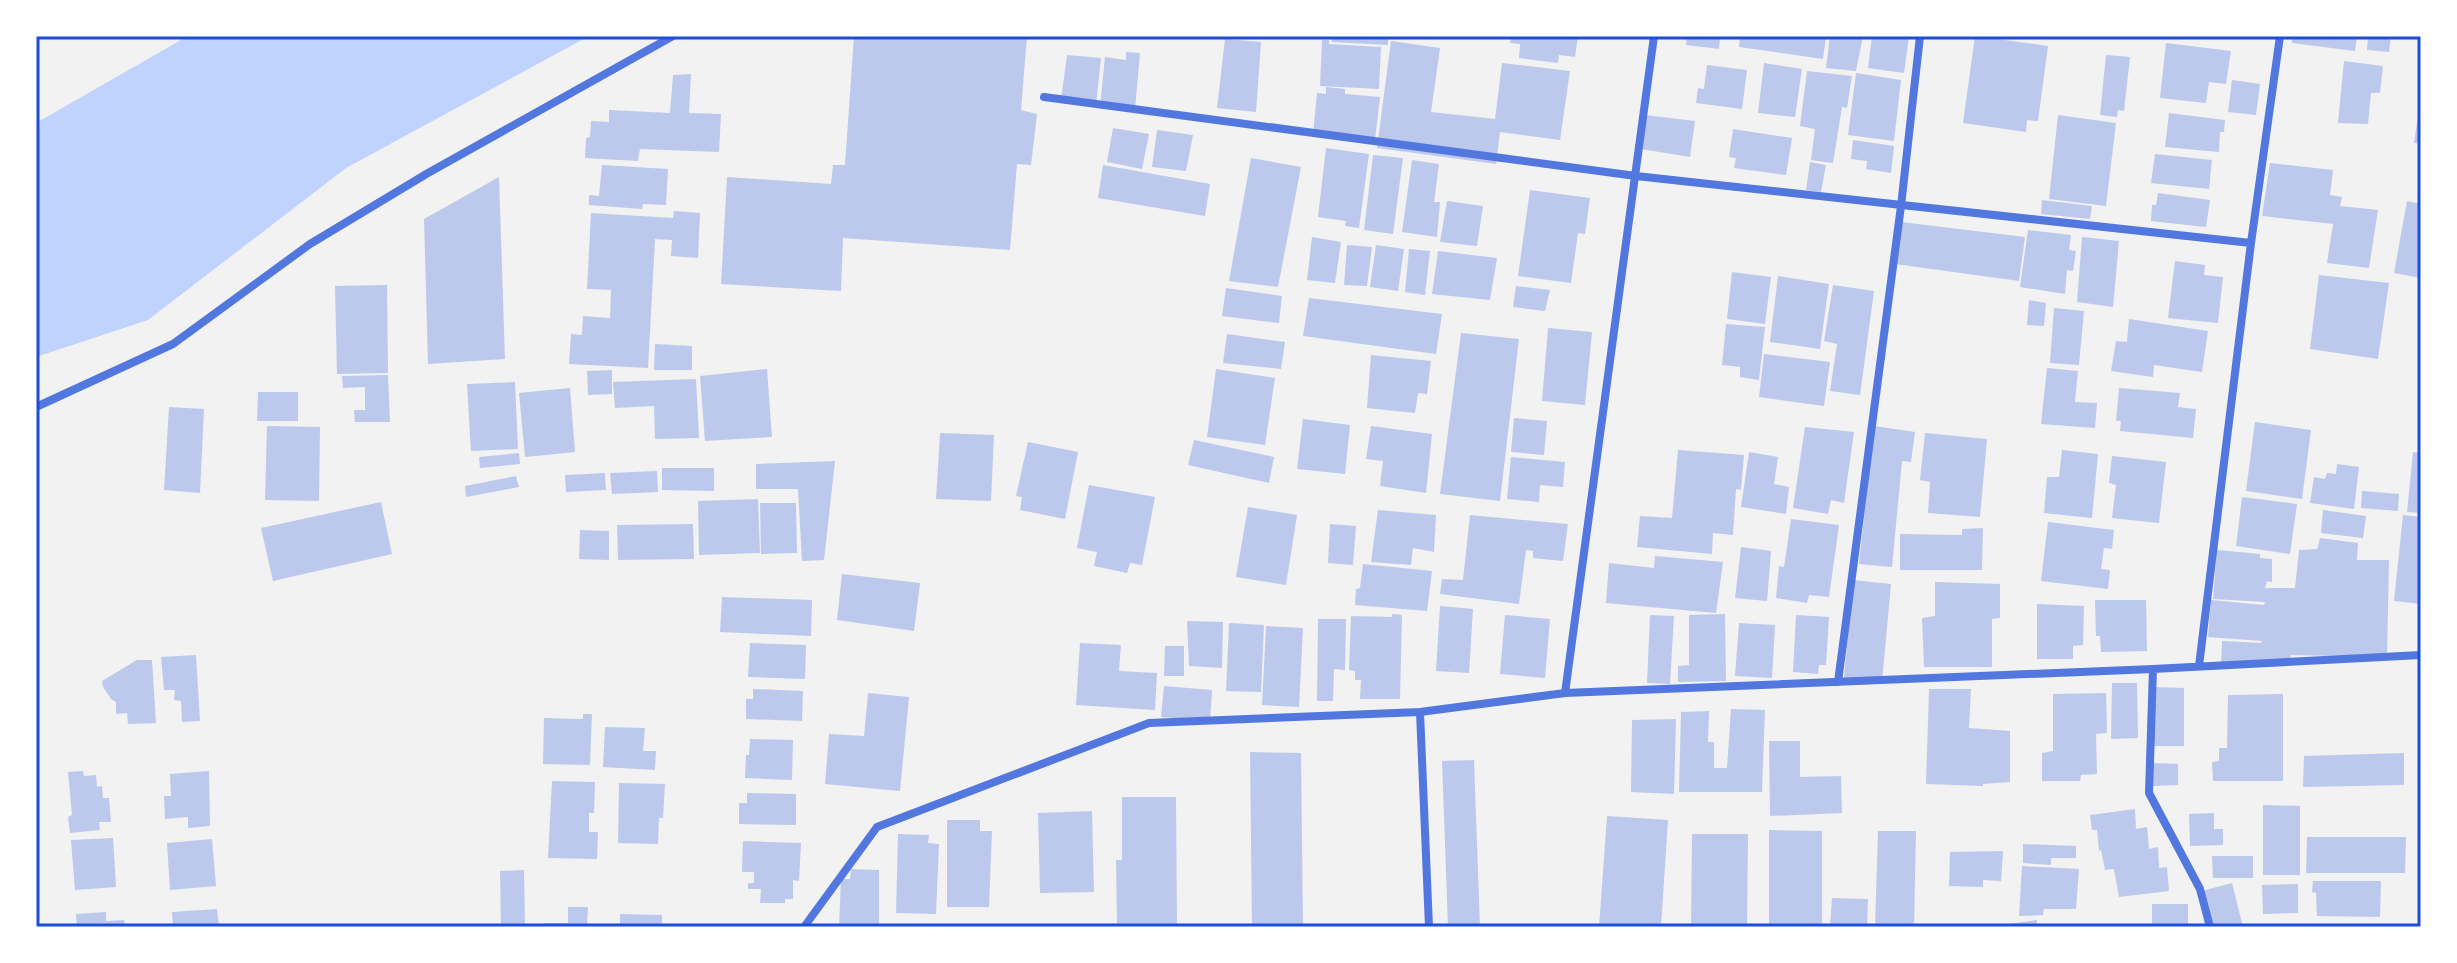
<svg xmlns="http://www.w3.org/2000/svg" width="2457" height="963" font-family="'PT Serif',serif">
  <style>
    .water { fill: #bfd3fe }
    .building { fill: #bdc9ec }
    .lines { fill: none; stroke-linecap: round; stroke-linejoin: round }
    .minor { stroke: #5277de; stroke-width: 8 }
    .neatline { fill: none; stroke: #1d4ed8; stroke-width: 3 }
  </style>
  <rect width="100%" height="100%" fill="#f2f2f2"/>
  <path class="water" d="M 188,36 L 589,36 L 346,168 L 148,320 L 36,357 L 36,123 Z"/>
  <path class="building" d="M 854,36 L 1027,36 L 1021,110 L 1037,114 L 1031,165 L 1017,164 L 1010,250 L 843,238 L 841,291 L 721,284 L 727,177 L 831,184 L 833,165 L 845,165 Z
    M 1332,36 L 1388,36 L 1388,45 L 1332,42 Z
    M 1511,36 L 1578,36 L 1575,57 L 1559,55 L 1558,63 L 1519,58 L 1520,44 L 1510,43 Z
    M 1687,36 L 1720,36 L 1719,49 L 1686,45 Z
    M 1740,36 L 1826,36 L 1823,59 L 1739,47 Z
    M 1830,36 L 1863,36 L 1856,71 L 1826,68 Z
    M 1872,36 L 1909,36 L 1904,73 L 1868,68 Z
    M 1975,36 L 2048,46 L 2038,121 L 2027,120 L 2026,132 L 1963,123 Z
    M 2292,36 L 2357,36 L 2355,51 L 2292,43 Z
    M 2368,36 L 2391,36 L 2389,52 L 2367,50 Z
    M 1225,39 L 1261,42 L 1256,112 L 1217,108 Z
    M 1322,40 L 1329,40 L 1329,44 L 1381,47 L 1379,89 L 1320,86 Z
    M 1391,41 L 1440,48 L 1431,112 L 1495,119 L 1502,63 L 1570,71 L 1560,140 L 1500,132 L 1496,164 L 1377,148 Z
    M 2166,43 L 2231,51 L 2226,84 L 2209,82 L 2206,103 L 2160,98 Z
    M 1126,52 L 1140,53 L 1135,110 L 1100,107 L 1105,57 L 1126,60 Z
    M 1067,55 L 1101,58 L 1096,105 L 1061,100 Z
    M 2106,55 L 2130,57 L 2124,111 L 2118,110 L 2117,117 L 2100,115 Z
    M 2344,61 L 2383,66 L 2380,93 L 2371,93 L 2368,124 L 2338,123 Z
    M 1764,63 L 1802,69 L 1795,117 L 1758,113 Z
    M 1707,65 L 1747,70 L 1742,109 L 1696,103 L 1698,88 L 1704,89 Z
    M 1807,71 L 1852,76 L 1847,108 L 1842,107 L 1833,163 L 1811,160 L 1815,129 L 1800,126 Z
    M 1856,73 L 1901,80 L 1894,141 L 1848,135 Z
    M 691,74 L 689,113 L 721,114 L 719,152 L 640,149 L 638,161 L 585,158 L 586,138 L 590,137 L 591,121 L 609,122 L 609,110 L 670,113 L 673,75 Z
    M 2232,80 L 2260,84 L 2256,115 L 2228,112 Z
    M 1326,87 L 1345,89 L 1345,94 L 1380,97 L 1375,140 L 1313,134 L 1317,93 L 1326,94 Z
    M 2419,109 L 2421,109 L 2421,144 L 2414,143 Z
    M 2169,113 L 2225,120 L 2224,132 L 2220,132 L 2219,152 L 2165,147 Z
    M 1645,115 L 1695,121 L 1690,157 L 1641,149 Z
    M 2058,115 L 2116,123 L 2106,206 L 2049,199 Z
    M 1113,128 L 1149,134 L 1142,169 L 1107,162 Z
    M 1733,129 L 1792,138 L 1786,175 L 1734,168 L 1736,158 L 1729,157 Z
    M 1157,130 L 1193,135 L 1186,171 L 1152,167 Z
    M 1853,140 L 1894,146 L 1891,173 L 1866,169 L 1867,161 L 1851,159 Z
    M 1326,148 L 1369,154 L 1359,228 L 1345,226 L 1346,221 L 1318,217 Z
    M 2155,154 L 2212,160 L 2209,189 L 2151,183 Z
    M 1373,155 L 1403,158 L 1393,234 L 1364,230 Z
    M 1251,158 L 1301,167 L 1278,287 L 1229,281 Z
    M 1412,160 L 1439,164 L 1434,202 L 1440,202 L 1437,237 L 1402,232 Z
    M 1810,162 L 1826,165 L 1821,192 L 1806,190 Z
    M 2270,163 L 2333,170 L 2330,195 L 2342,197 L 2340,206 L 2378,210 L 2369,268 L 2327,263 L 2333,224 L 2262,216 Z
    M 602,165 L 668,169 L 666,205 L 643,204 L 642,209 L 589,205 L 589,195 L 599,196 Z
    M 1103,165 L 1210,184 L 1205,216 L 1098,198 Z
    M 499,177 L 505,359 L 428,364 L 424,219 Z
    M 1530,190 L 1590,198 L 1585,234 L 1578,233 L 1571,283 L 1518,276 Z
    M 2158,193 L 2210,200 L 2206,227 L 2151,221 L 2152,205 L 2156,205 Z
    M 2042,200 L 2092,206 L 2090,219 L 2041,214 Z
    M 1447,201 L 1483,206 L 1477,246 L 1440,242 Z
    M 2407,201 L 2421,204 L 2421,278 L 2394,273 Z
    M 674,211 L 700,213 L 698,258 L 671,256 L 672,240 L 655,239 L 648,368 L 569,364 L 571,334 L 582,335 L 583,316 L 610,318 L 611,290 L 587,289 L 591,213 L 673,218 Z
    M 1901,222 L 2025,237 L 2019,281 L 1895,264 Z
    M 2028,230 L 2071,235 L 2069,250 L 2076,251 L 2073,271 L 2067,270 L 2065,294 L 2020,287 Z
    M 1312,237 L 1341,242 L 1335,283 L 1307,280 Z
    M 2082,237 L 2119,241 L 2113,307 L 2077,302 Z
    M 1347,245 L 1372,247 L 1367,286 L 1344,285 Z
    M 1376,245 L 1404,249 L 1398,291 L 1370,287 Z
    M 1409,249 L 1430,251 L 1425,295 L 1405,292 Z
    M 1438,251 L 1497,258 L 1490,300 L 1432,294 Z
    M 2175,261 L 2205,265 L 2204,275 L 2223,277 L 2218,323 L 2168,318 Z
    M 1732,272 L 1771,277 L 1765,324 L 1727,319 Z
    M 2319,275 L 2389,283 L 2378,359 L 2310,349 Z
    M 1778,276 L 1829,284 L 1820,349 L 1770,342 Z
    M 387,285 L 388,373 L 337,374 L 335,286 Z
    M 1833,285 L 1874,291 L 1860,395 L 1830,391 L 1837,344 L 1824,341 Z
    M 1516,286 L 1550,290 L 1545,311 L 1513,307 Z
    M 1226,288 L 1282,296 L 1279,323 L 1222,316 Z
    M 1309,298 L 1442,314 L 1436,354 L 1303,336 Z
    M 2029,300 L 2046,303 L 2044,326 L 2027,325 Z
    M 2054,308 L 2084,311 L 2079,365 L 2050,363 Z
    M 2129,319 L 2208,331 L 2202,372 L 2154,365 L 2153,377 L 2111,371 L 2116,341 L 2127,342 Z
    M 1726,324 L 1765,327 L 1759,380 L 1740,377 L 1740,367 L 1722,365 Z
    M 1548,328 L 1592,332 L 1585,405 L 1542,401 Z
    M 1461,333 L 1519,339 L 1500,501 L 1440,494 Z
    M 1227,334 L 1285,342 L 1281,369 L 1223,363 Z
    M 655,344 L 692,346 L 692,370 L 654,370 Z
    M 1764,354 L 1830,362 L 1824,406 L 1759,397 Z
    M 1371,355 L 1431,361 L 1427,394 L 1418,393 L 1415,413 L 1367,408 Z
    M 2047,368 L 2078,371 L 2075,402 L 2097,403 L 2095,428 L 2041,424 Z
    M 767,369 L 772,437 L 705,441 L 700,376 Z
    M 1216,369 L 1275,378 L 1265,445 L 1207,437 Z
    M 612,370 L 612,394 L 588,395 L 587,371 Z
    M 388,375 L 390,422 L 355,422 L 354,410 L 365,410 L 365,387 L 343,388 L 342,376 Z
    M 696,379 L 699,438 L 655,439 L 654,406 L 615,408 L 613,382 Z
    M 515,382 L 518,449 L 471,451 L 467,384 Z
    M 570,388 L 575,452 L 525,457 L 519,393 Z
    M 2119,388 L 2180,393 L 2178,407 L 2196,409 L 2193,438 L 2120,431 L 2121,421 L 2116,421 Z
    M 258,392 L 298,392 L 298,421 L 257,421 Z
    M 169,407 L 204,409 L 200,493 L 164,490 Z
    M 1514,418 L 1547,421 L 1544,455 L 1511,452 Z
    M 1303,419 L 1350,425 L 1345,474 L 1297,469 Z
    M 2255,422 L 2311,430 L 2302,499 L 2246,491 Z
    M 267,426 L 320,427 L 319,501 L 265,500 Z
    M 1371,426 L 1432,434 L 1426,493 L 1380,486 L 1383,461 L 1366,459 Z
    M 1874,426 L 1915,432 L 1911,462 L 1902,461 L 1892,567 L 1859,564 Z
    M 1805,427 L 1854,432 L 1844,503 L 1831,500 L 1828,514 L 1793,508 Z
    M 940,433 L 994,435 L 991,501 L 936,499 Z
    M 1925,433 L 1987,439 L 1980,517 L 1928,513 L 1930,482 L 1920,480 Z
    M 1194,440 L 1274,457 L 1269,483 L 1188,465 Z
    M 1028,442 L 1078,452 L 1065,519 L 1020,510 L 1022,497 L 1016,496 Z
    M 1678,450 L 1744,455 L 1741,490 L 1736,489 L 1733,535 L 1713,533 L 1712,554 L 1637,547 L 1640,516 L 1672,518 Z
    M 2062,450 L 2098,454 L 2092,518 L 2044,513 L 2047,477 L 2059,477 Z
    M 1749,452 L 1778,457 L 1774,484 L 1789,487 L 1786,514 L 1741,507 Z
    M 2413,452 L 2421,453 L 2421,513 L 2407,512 Z
    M 519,453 L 520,464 L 480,468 L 479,457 Z
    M 2112,456 L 2166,462 L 2159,523 L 2112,518 L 2116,485 L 2109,483 Z
    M 1511,457 L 1565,462 L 1563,487 L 1540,485 L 1539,502 L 1507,499 Z
    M 835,461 L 824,560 L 802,561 L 798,489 L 756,489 L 756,464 Z
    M 2337,464 L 2359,467 L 2354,509 L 2310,503 L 2314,477 L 2325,479 L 2327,473 L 2336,474 Z
    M 662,468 L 714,468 L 714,491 L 662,490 Z
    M 657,471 L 658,492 L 612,494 L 610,473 Z
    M 605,473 L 606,490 L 566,492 L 565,475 Z
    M 516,476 L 519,487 L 466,497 L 465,486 Z
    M 1089,485 L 1155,497 L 1142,565 L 1130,563 L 1127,573 L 1094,566 L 1097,552 L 1077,548 Z
    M 2362,491 L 2399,494 L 2398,511 L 2361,508 Z
    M 2242,497 L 2297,504 L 2290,554 L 2236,546 Z
    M 758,499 L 760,553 L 699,555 L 698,501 Z
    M 381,502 L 392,554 L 273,581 L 261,528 Z
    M 760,503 L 796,503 L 797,553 L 761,554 Z
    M 1248,507 L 1297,515 L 1286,585 L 1236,577 Z
    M 1378,510 L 1436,515 L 1434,552 L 1413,548 L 1411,565 L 1371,562 Z
    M 2323,510 L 2366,516 L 2363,538 L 2321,533 Z
    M 1470,515 L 1568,524 L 1563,561 L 1533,558 L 1533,551 L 1526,550 L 1519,604 L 1440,594 L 1442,579 L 1463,580 Z
    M 2403,515 L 2421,517 L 2421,604 L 2394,601 Z
    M 1791,519 L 1839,525 L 1829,597 L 1809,595 L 1807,603 L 1776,598 L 1779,566 L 1784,567 Z
    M 2048,522 L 2114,530 L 2112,549 L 2104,548 L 2101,569 L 2110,570 L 2108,589 L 2041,581 Z
    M 693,524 L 694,559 L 618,560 L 617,525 Z
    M 1330,524 L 1356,526 L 1353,565 L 1328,563 Z
    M 1983,528 L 1982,570 L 1900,570 L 1900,534 L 1962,535 L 1962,529 Z
    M 580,530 L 609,531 L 609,560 L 579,559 Z
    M 2320,538 L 2358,543 L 2357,560 L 2389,560 L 2387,657 L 2291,655 L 2289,663 L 2221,663 L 2222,641 L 2261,643 L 2262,641 L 2208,637 L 2211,600 L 2264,605 L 2265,602 L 2213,599 L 2217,550 L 2260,554 L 2260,558 L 2272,559 L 2272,582 L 2267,581 L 2265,588 L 2295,588 L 2299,550 L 2317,549 Z
    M 1741,547 L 1771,551 L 1767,601 L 1735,598 Z
    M 1655,556 L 1723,562 L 1716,613 L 1606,603 L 1609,563 L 1654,568 Z
    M 1363,564 L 1432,571 L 1427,611 L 1355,605 L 1356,589 L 1360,588 Z
    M 842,574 L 920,583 L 914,631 L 837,620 Z
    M 1853,580 L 1891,584 L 1882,682 L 1844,678 Z
    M 1935,582 L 2000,584 L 2000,618 L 1992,619 L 1992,667 L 1924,667 L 1922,618 L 1935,616 Z
    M 722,597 L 812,600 L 811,636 L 720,632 Z
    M 2095,600 L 2146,600 L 2147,651 L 2101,652 L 2100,636 L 2096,636 Z
    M 2037,604 L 2084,606 L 2083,645 L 2073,646 L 2073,659 L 2037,659 Z
    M 1440,606 L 1473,609 L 1469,673 L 1436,671 Z
    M 1392,614 L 1402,615 L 1400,699 L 1360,699 L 1361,680 L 1355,680 L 1355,671 L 1349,670 L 1351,616 L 1392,617 Z
    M 1725,614 L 1726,681 L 1678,682 L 1678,666 L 1689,665 L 1689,615 Z
    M 1505,615 L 1550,619 L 1545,678 L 1500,674 Z
    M 1650,615 L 1674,616 L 1670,684 L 1647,683 Z
    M 1796,615 L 1829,617 L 1826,665 L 1819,665 L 1818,674 L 1793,672 Z
    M 1318,619 L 1346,619 L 1345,670 L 1334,669 L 1333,701 L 1317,701 Z
    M 1187,621 L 1223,622 L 1222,668 L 1189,666 Z
    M 1229,623 L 1264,625 L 1261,692 L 1226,691 Z
    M 1739,623 L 1775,625 L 1772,678 L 1735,676 Z
    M 1266,626 L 1303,628 L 1299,707 L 1262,705 Z
    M 750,643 L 806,645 L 805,679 L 748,677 Z
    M 1080,643 L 1121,645 L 1119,671 L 1157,673 L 1155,710 L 1076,705 Z
    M 1165,646 L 1184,646 L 1184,676 L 1164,676 Z
    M 196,655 L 200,721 L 182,722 L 181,701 L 174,700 L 175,690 L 164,690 L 161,657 Z
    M 137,660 L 152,660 L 156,723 L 128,724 L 127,713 L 116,714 L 116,702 L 111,699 L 103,687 L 102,681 Z
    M 2112,683 L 2137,683 L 2138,738 L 2111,739 Z
    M 1164,686 L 1212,690 L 1210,721 L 1161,717 Z
    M 2154,687 L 2184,688 L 2184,746 L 2153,746 Z
    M 753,689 L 803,691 L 802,721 L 746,719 L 746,699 L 753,699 Z
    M 1929,689 L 1971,689 L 1969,728 L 2010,731 L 2010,782 L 1983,784 L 1983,786 L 1926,784 Z
    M 868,693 L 909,697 L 900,791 L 825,784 L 829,734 L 864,736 Z
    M 2106,693 L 2107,733 L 2096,734 L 2097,774 L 2081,775 L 2080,781 L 2042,781 L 2042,753 L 2053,751 L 2053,694 Z
    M 2283,694 L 2283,781 L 2213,781 L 2212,762 L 2219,761 L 2219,748 L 2227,748 L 2228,695 Z
    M 1731,709 L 1765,710 L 1762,792 L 1679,792 L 1681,712 L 1709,711 L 1708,742 L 1714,742 L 1714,768 L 1727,768 Z
    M 583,714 L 592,714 L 590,765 L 543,764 L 544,718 L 583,719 Z
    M 1676,719 L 1674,794 L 1631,792 L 1632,720 Z
    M 605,727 L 645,728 L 643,751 L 656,751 L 655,770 L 603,767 Z
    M 750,739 L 793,740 L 792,780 L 745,778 L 746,755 L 749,755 Z
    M 1769,741 L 1800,741 L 1800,777 L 1841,776 L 1842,813 L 1770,816 Z
    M 1250,752 L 1301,753 L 1303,927 L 1252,927 Z
    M 2404,753 L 2404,785 L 2303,787 L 2304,756 Z
    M 1474,760 L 1480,927 L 1448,927 L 1442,761 Z
    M 2152,763 L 2178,764 L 2178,785 L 2153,786 Z
    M 83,771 L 84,776 L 96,775 L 97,787 L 102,786 L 103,798 L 109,798 L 111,822 L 99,822 L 100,830 L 70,833 L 68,817 L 72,815 L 68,772 Z
    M 209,771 L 210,826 L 188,828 L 188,817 L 165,819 L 164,796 L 171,796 L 170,774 Z
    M 552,781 L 595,782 L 594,813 L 589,813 L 589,832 L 598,832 L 597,859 L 548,858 Z
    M 619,783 L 665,784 L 663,818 L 659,818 L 658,844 L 618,843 Z
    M 747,793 L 796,794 L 796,825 L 739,824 L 739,803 L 747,803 Z
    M 1122,797 L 1176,797 L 1177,927 L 1117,927 L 1116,860 L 1122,860 Z
    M 2263,805 L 2300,806 L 2300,875 L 2263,875 Z
    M 2135,809 L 2136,829 L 2147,827 L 2149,849 L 2158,847 L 2159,868 L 2167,867 L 2169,891 L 2119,897 L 2114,869 L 2105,870 L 2101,850 L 2099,851 L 2097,830 L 2092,830 L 2090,815 Z
    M 1092,811 L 1094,892 L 1040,893 L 1038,813 Z
    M 2214,813 L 2214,829 L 2223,829 L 2223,845 L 2190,846 L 2189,814 Z
    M 1607,816 L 1668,820 L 1661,927 L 1599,927 Z
    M 947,820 L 980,820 L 980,831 L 992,831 L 989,907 L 947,907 Z
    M 1769,830 L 1822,831 L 1822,927 L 1769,927 Z
    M 1878,831 L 1916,831 L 1914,927 L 1875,927 Z
    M 898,834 L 929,835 L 928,843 L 939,844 L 936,914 L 896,913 Z
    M 1692,834 L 1748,834 L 1747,927 L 1691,927 Z
    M 2307,837 L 2406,837 L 2405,873 L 2306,873 Z
    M 113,838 L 116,887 L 75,890 L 71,840 Z
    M 212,839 L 216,886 L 170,890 L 167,843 Z
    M 743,841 L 801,843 L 799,881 L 793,880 L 793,899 L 785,899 L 785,903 L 760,903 L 761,889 L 748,889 L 748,883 L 754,883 L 754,872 L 742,872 Z
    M 2023,844 L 2076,846 L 2076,858 L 2051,858 L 2051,865 L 2023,863 Z
    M 2003,851 L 2001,881 L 1983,880 L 1983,887 L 1949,886 L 1950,852 Z
    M 2212,856 L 2253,856 L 2253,878 L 2213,878 Z
    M 2022,866 L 2079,869 L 2076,909 L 2044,909 L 2043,915 L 2019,916 Z
    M 851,869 L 879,870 L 879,927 L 839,927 L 841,879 L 850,879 Z
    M 524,870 L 525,927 L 501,927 L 500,871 Z
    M 2313,881 L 2381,881 L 2380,917 L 2317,916 L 2316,893 L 2312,892 Z
    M 2232,883 L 2243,927 L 2211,927 L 2202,891 Z
    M 2298,884 L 2298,913 L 2263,914 L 2262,885 Z
    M 1832,898 L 1868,899 L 1867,927 L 1830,927 Z
    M 2152,904 L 2188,904 L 2188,927 L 2152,927 Z
    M 568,907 L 588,907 L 587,927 L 545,927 L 545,923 L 568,923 Z
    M 217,909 L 219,927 L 173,927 L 172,912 Z
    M 106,912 L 106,921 L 124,920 L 125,927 L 77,927 L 76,914 Z
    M 620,914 L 662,915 L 662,927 L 620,927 Z
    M 2037,920 L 2037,927 L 2002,927 L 2001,925 Z"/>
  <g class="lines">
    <path class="minor" d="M 1044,97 L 1636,176 L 2251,243
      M 36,407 L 173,344 L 310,244 L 428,173 L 673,36
      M 2199,666 L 2251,243 L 2280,36
      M 2153,669 L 2149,793 L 2200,889 L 2210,927
      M 1838,682 L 1901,206 L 1920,36
      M 1565,693 L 1654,36
      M 1420,712 L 1429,927
      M 804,927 L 877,827 L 1149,723 L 1420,712 L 1565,693 L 2153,669 L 2421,655"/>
  </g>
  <rect width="2457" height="963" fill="none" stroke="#ffffff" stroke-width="76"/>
  <rect x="38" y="38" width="2381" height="887" class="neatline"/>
</svg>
